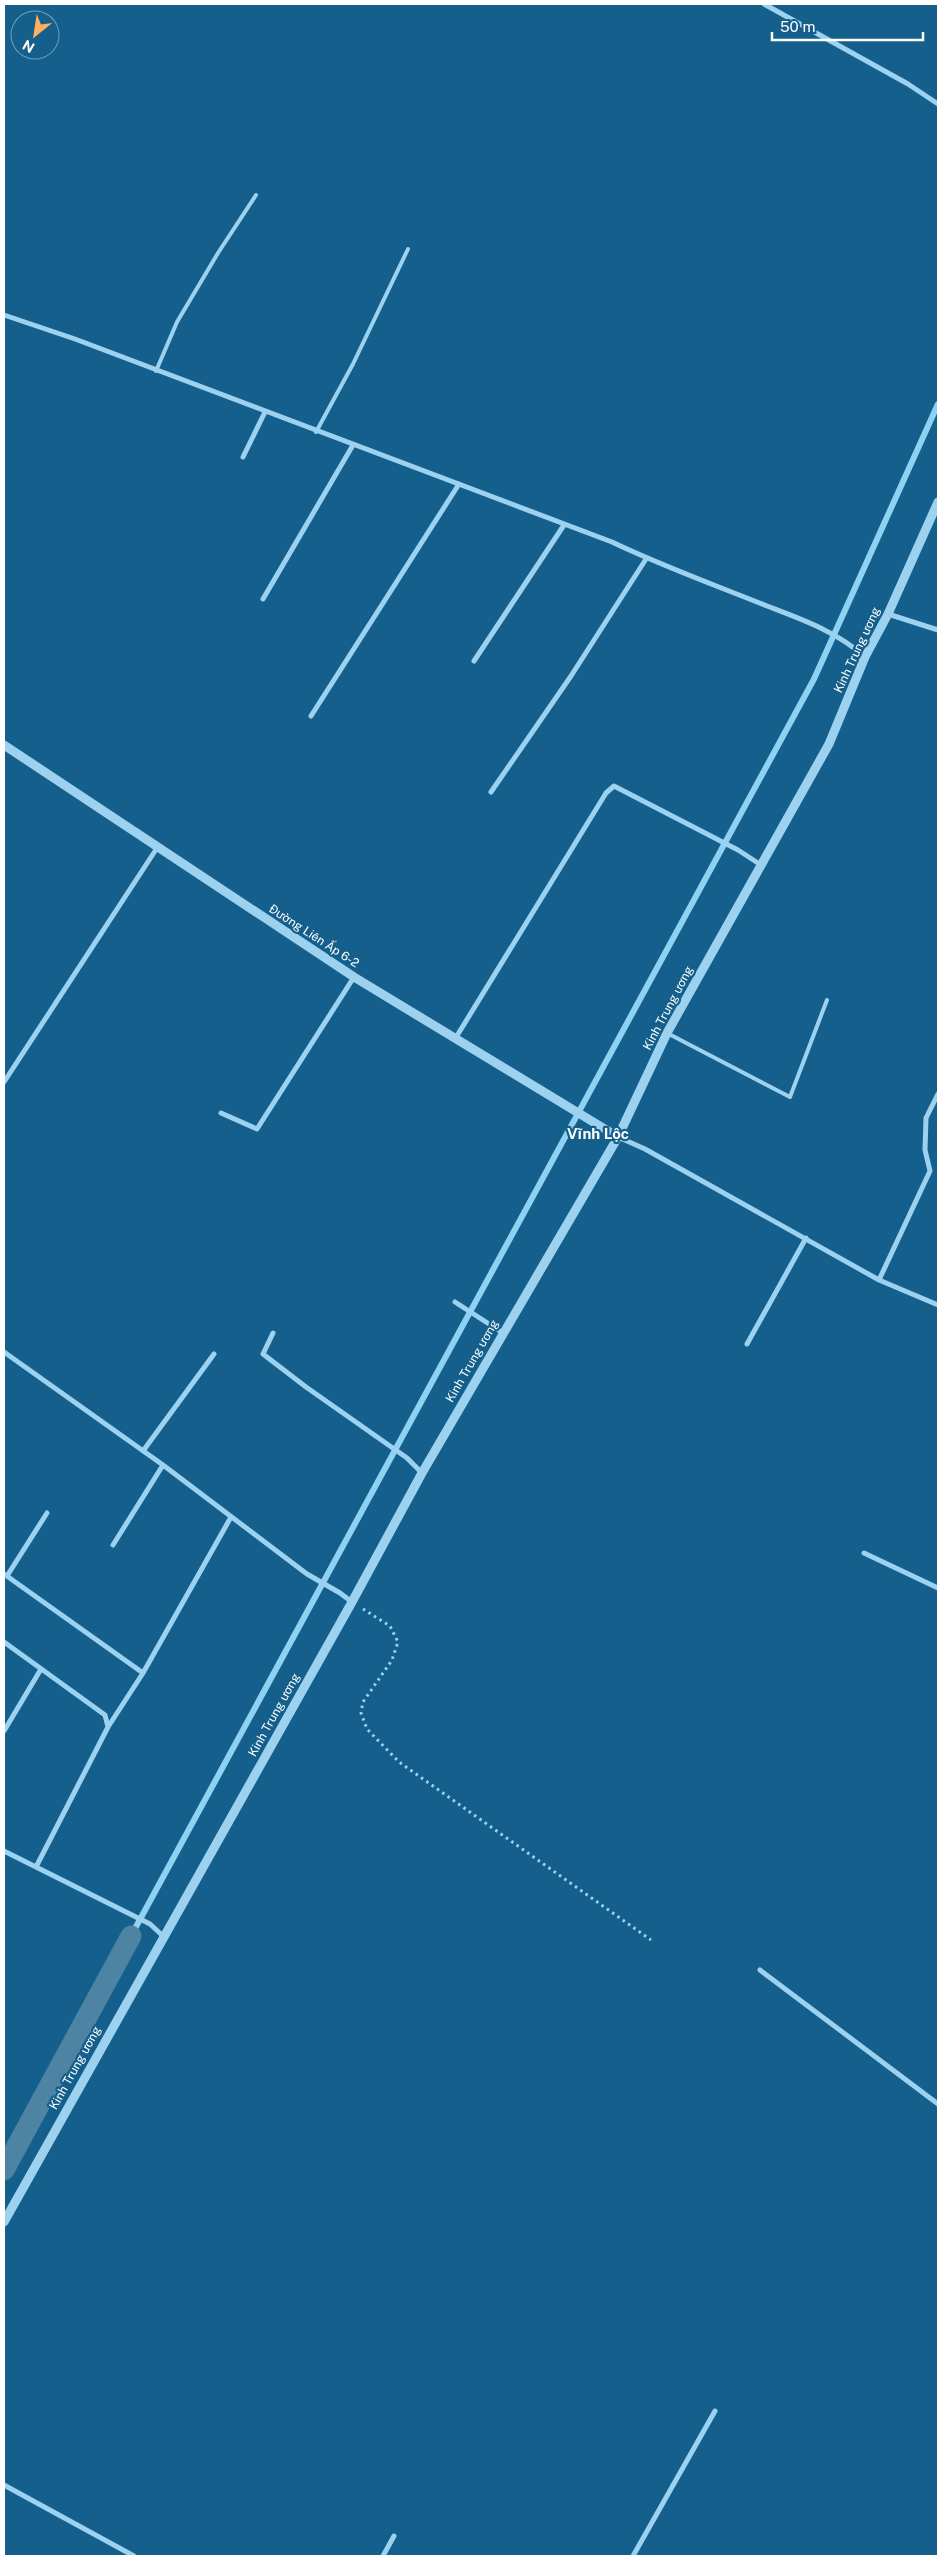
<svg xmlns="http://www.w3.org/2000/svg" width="942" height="2560" font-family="'Public Sans',sans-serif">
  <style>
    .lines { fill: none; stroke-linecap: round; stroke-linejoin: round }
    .stream { stroke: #8ed1f3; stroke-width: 6 }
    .canal { stroke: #4d84a3; stroke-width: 21 }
    .path { stroke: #9cd2f0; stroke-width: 3; stroke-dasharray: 2.5 4; stroke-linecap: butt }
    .service { stroke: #9cd2f0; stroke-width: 4 }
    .minor { stroke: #9cd2f0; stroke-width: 5 }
    .tertiary { stroke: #9cd2f0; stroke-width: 9 }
    .labels { text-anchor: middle; stroke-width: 4.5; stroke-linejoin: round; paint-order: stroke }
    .street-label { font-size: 12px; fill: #fff; stroke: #145f8b }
    .quarter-label { font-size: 15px; font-weight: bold; fill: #fff; stroke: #145f8b }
  </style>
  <rect width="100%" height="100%" fill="#145f8b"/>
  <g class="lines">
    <path class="stream" d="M 131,1936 L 814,679 L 938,404"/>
    <path class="canal" d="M 4,2170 L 131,1936"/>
    <path class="path" d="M 363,1609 L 390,1626 L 398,1642 L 392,1660 L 363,1702 L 361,1713 L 367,1729 L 399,1762 L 651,1940"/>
    <path class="service" d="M 156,371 L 177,322 L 218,253 L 256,195
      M 316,432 L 353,364 L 408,249
      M 667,1033 L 790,1097 L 827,1000"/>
    <path class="minor" d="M 764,4 L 908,84 L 938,104
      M 4,315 L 75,339 L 612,542 C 662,566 715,585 767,606 C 801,619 838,632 865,657
      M 243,457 L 265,412
      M 263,599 L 353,445
      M 888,614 L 938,630
      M 474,661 L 564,525
      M 311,716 L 459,484
      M 491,792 L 571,676 L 646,559
      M 455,1039 L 606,793 L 614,786 L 738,850 L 761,865
      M 4,1082 L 157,848
      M 221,1113 L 257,1129 L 354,977
      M 618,1137 L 645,1149 L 879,1280 L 938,1305
      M 879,1280 L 930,1171 L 925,1150 L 926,1118 L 938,1094
      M 455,1302 L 503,1333
      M 273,1333 L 263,1354 L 306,1387 L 407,1458 L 422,1473
      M 747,1344 L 806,1238
      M 4,1352 L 163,1465 L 307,1574 L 340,1593 L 352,1602
      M 143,1451 L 214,1354
      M 113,1545 L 163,1465
      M 864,1553 L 938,1588
      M 4,1574 L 143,1673 L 108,1727
      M 7,1576 L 47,1513
      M 4,1642 L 105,1715 L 108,1727 L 36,1867
      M 143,1673 L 231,1517
      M 4,1731 L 41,1669
      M 4,1851 L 150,1924 L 163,1936
      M 760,1970 L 938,2104
      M 4,2485 L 134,2556
      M 383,2556 L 394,2536
      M 633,2556 L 715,2411"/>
    <path class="tertiary" d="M 4,745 L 354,977 L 618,1137
      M 4,2222 L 352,1602 L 422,1473 L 618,1137 L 667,1033 L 829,744 L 865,657 L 888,614 L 938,502"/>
  </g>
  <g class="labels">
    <g class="street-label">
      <text transform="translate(857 650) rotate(-65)" y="4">Kinh Trung ương</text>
      <text transform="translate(314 936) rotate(33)" y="4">Đường Liên Ấp 6-2</text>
      <text transform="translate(668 1008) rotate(-62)" y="4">Kinh Trung ương</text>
      <text transform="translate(472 1361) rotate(-60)" y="4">Kinh Trung ương</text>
      <text transform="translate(274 1715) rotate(-61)" y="4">Kinh Trung ương</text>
      <text transform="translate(75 2068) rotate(-61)" y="4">Kinh Trung ương</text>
    </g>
    <g class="quarter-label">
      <text x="598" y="1139">Vĩnh Lộc</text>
    </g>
  </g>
  <rect width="942" height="2560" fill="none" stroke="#ffffff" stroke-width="10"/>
  <g transform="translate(35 35) rotate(210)"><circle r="24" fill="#145f8b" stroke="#729fb9"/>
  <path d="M0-4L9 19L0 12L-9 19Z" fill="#ffb05b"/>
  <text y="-8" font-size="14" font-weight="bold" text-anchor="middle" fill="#ffffff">N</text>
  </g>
  <path d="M772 32v8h151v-8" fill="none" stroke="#ffffff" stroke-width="2.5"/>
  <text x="780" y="32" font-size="15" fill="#ffffff" stroke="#145f8b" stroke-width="4" paint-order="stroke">50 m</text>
</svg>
